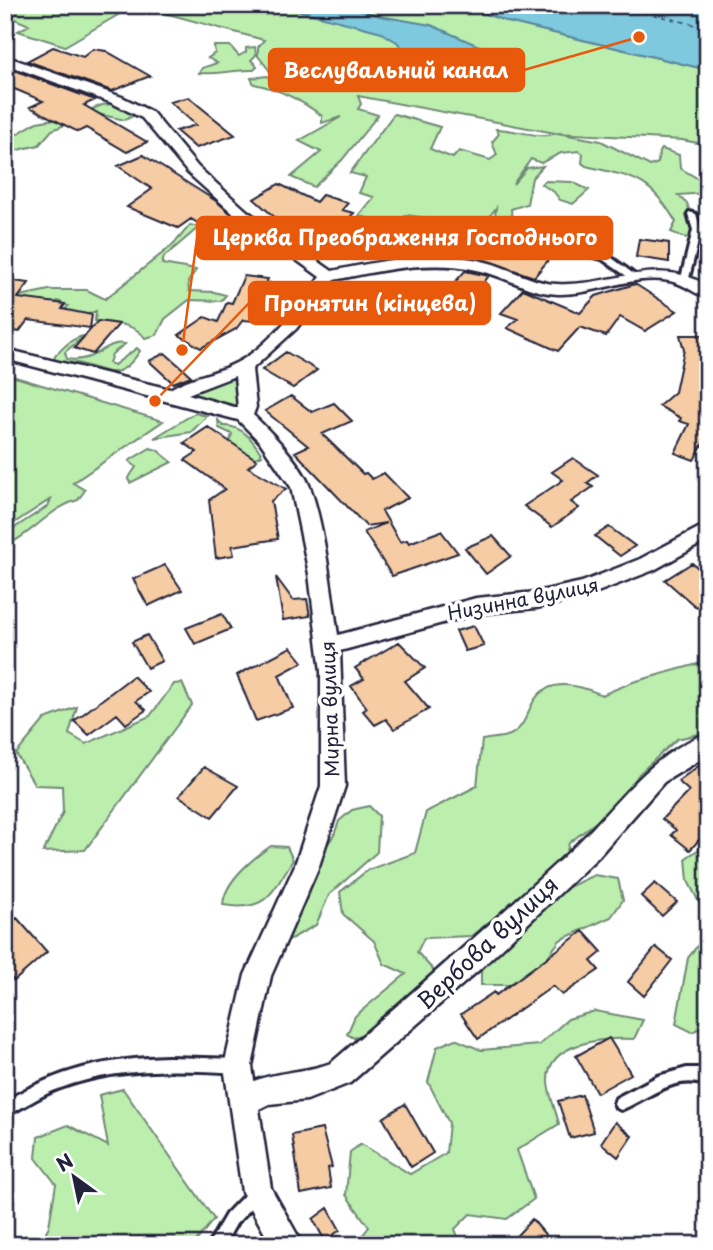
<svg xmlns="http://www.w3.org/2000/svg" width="713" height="1250" font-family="'Playpen Sans',sans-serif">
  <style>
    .green { fill: #bceeae; stroke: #6f8874; stroke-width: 2 }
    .water { fill: #7ec9de; stroke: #59869d; stroke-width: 2 }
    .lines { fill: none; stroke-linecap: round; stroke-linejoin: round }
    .ferry { stroke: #425c74; stroke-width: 2; stroke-dasharray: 5 4.5; stroke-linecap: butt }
    .building { fill: #f5cca4; stroke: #22223b; stroke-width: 2 }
    .lane-casing { stroke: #22223b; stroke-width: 6 }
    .street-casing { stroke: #22223b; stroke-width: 5 }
    .lane { fill: #fff; fill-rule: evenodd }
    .street { fill: #fff; fill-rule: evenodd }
    .labels { text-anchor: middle; stroke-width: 7; stroke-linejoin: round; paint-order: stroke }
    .street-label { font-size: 19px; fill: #22223b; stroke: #fff }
    .near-street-label { font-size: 23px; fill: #22223b; stroke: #fff }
    .leader { fill: none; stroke: #e8590c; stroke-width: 2.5 }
    .callout-dot { fill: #e8590c; stroke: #fff; stroke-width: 2.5 }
    .callout { fill: #e8590c; stroke: #e8590c; stroke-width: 2.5 }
    .callout-label { font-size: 21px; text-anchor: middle; font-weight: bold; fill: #fff }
  </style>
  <rect width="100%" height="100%" fill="#fff"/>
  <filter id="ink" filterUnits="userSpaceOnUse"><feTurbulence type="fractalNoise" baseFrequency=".0143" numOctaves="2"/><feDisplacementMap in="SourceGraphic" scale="14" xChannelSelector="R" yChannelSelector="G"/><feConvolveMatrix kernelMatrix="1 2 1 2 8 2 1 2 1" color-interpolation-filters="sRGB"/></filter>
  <g filter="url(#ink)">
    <path class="green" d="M 12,5 L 461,5 L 508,22 L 708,70 L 708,145 L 682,140 L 557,133 L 601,141 L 650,166 L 658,163 L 659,152 L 662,149 L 679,155 L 680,168 L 700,180 L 707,193 L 678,195 L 687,203 L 695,226 L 691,235 L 686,238 L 671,232 L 676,222 C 649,177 635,178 586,166 L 582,163 L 583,154 L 579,151 L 561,153 L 541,163 L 531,159 L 513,184 L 527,168 L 543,166 L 532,178 L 527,204 L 511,209 L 512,221 L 510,225 L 503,225 L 495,218 L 496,208 L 483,225 L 504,226 L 511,235 L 507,244 L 488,261 L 476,255 L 477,246 L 468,225 L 407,215 L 394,225 L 359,216 L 374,197 L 359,193 L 366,177 L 350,173 L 394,114 L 440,127 L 430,149 L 453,158 L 459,151 L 490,160 L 497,155 L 492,142 L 499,134 L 496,129 C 514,129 542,140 555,133 L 358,96 L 361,104 L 358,109 L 378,115 L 342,160 L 314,187 L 291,177 L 321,152 L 299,141 L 341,117 L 322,123 L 322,116 C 301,100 280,89 254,84 L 251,78 L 267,76 L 280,84 L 305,86 L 277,80 L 258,56 L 258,47 L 264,40 L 135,5 L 65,46 L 18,31 L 29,25 L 8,16 L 20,10 Z
      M 214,46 L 230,46 L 239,56 L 246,52 L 246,48 L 255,47 L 256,55 L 251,60 L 257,66 L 254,70 C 235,69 218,75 199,73 L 202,68 L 217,63 L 208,58 L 215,53 Z
      M 102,105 L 112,104 L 132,111 L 133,116 L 125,120 L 98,114 L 80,119 L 52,130 L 39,145 L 5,153 L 5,134 L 17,134 L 37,122 L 78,115 Z
      M 545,181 L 572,182 L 589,190 L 573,204 L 560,200 L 554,192 L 541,184 Z
      M 190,225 L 199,227 L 164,257 L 162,264 L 196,270 L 188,282 L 189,291 L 214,292 L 226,295 L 221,301 L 189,300 L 165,319 L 157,335 L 145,338 C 135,323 111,323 95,321 L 96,311 L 80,317 L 62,313 L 68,306 L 58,301 L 37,309 L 5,299 L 49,290 L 87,290 L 105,299 L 174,244 Z
      M 84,336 L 65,352 L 67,359 C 97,364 104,340 125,344 L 112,354 L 109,363 L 114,365 L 137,348 L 140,351 C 118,384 107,370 77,363 C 71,361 61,364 54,363 L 55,356 C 64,347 71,338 84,336 Z
      M 5,374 L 163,421 L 73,483 L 85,490 L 78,500 C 49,508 32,535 5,546 L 5,534 L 48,506 L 51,499 L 5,529 Z
      M 232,375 L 238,379 L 239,408 L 192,396 L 191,392 Z
      M 195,413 L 207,416 L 191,432 L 154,438 Z
      M 218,420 L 223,426 C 242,425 253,440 262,455 L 256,458 L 228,448 L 232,434 L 219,428 Z
      M 150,448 L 157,450 L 172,462 L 130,483 L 128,479 L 136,467 L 129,461 Z
      M 708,661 L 708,732 L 677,739 L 639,774 L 615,807 L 569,843 L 563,865 L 471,936 L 424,938 L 417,952 L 434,971 L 434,981 L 371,1030 L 354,1038 L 347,1034 L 355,1016 L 406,974 L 384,964 L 374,941 L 343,914 L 340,892 L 368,870 L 415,853 L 426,812 L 477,786 L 482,740 C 490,738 502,738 510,735 C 525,728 527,711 535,699 C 551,676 582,686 602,695 L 633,682 Z
      M 182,683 L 192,705 L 85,850 L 43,852 L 63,812 L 62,786 L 35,785 L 16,754 L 45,719 L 77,707 L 69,734 L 86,744 L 150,716 L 174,684 Z
      M 369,806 L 379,816 L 377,852 L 329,895 L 316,925 L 287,941 L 280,924 L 293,893 L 334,835 L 339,821 L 352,810 Z
      M 708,843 L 708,920 L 688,881 L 686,858 Z
      M 271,846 L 287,847 L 293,860 C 271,894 267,912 223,905 C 224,882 252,859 271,846 Z
      M 594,875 L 618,879 L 623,900 L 611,917 L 560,940 L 546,959 L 510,985 L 481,985 L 481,966 L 541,900 Z
      M 708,932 L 708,1025 L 692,1032 L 676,1024 L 688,958 Z
      M 595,1011 L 643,1020 L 634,1039 C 605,1038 546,1041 548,1082 C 549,1095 556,1111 559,1124 L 517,1150 L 534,1199 L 507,1219 L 470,1214 L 455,1229 L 461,1245 L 355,1245 L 369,1227 L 346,1195 L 350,1152 L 361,1144 L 410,1174 L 446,1153 L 449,1123 L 428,1082 L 437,1047 L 455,1039 L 481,1050 L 539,1045 L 568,1019 Z
      M 123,1089 L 214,1219 L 193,1245 L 39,1245 L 49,1226 L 56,1184 L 36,1158 L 38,1137 L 68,1125 L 108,1146 L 99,1095 Z"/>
    <path class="water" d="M 277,5 L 347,5 L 380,16 L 431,25 L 488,50 L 514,54 L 513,60 L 494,67 L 492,76 L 463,78 L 438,61 L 406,53 L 397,42 L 378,31 Z
      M 461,5 L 708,5 L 708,70 L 508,22 Z"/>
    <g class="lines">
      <path class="ferry" d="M 616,5 L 708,28
        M 698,5 L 708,8"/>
    </g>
    <path class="building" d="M 53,47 L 83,57 L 93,49 L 106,51 L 150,76 L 112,91 L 27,61 Z
      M 11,69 L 95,100 L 84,105 L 147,142 L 127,152 L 86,128 L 78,132 L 30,107 L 43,101 L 5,85 L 5,72 Z
      M 189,97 L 198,105 L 235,135 L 196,148 L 176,131 L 196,125 L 170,102 Z
      M 143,155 L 216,201 L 257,235 L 237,243 L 217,228 L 209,230 L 191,219 L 178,228 L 127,207 L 152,189 L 118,166 Z
      M 279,184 L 316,202 L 322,195 L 348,203 L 342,210 L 354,213 L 338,230 L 363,235 L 352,256 L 312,249 L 320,240 L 287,228 L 254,199 Z
      M 510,222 L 569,231 L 565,242 L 554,241 L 553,247 L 557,250 L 534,277 L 476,257 L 490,241 L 503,244 Z
      M 639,239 L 669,243 L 669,262 L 636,257 Z
      M 465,271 L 489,276 L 469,300 L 446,292 Z
      M 244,276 L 268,279 L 266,283 L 270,283 L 255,321 L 243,320 L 236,329 L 201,348 L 179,335 L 205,317 L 218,322 L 227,302 L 232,303 Z
      M 5,280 L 29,283 L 18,298 L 65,304 L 62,309 L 92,315 L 90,328 L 28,320 L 19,332 L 5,329 Z
      M 635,284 L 677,311 L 645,331 L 620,317 L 606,336 L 580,327 L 558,351 L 507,328 L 518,319 L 501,313 L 523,289 L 580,313 L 596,296 Z
      M 98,321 L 119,324 L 93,354 L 74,348 Z
      M 680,335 L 708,335 L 708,434 L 694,460 L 675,453 L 689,424 L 679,421 L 681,418 L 659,406 L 675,392 L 684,350 Z
      M 286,352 L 317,370 L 293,388 L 262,370 Z
      M 165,353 L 190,375 L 191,376 L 173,383 L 149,361 Z
      M 291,396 L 312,412 L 334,403 L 352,421 L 322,434 L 363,474 L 366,473 L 372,479 L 384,473 L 408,498 L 382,511 L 400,542 L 407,540 L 409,543 L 441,531 L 458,553 L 392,576 L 364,532 L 386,523 L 366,526 L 295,452 L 308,446 L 265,411 Z
      M 208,427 L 257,460 L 248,467 L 286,489 L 271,501 L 278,539 L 232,546 L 234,555 L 216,558 L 209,500 L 225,489 L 185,460 L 197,452 L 184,443 Z
      M 573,458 L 598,475 L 587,483 L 593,487 L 571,502 L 579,508 L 552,527 L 524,506 L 563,480 L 552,472 Z
      M 609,527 L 635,546 L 620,556 L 595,536 Z
      M 493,536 L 511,556 L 486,574 L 465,548 Z
      M 692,563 L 708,576 L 708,599 L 696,607 L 665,580 Z
      M 165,565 L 182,590 L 148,606 L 133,579 Z
      M 276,577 L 293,600 L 307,599 L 310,616 L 283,620 Z
      M 222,614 L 231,629 L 195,644 L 186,628 Z
      M 474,626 L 484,646 L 465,651 L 456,631 Z
      M 147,635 L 162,661 L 147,668 L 132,642 Z
      M 399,642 L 425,668 L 405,681 L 429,709 L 394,729 L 386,719 L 375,725 L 363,711 L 367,708 L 351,686 L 364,679 L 355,668 Z
      M 291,647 L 303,662 L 279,675 L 293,708 L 256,721 L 237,675 Z
      M 133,676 L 149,692 L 136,701 L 146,710 L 126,724 L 117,714 L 89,735 L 74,721 Z
      M 708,759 L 708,830 L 690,850 L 671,835 L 676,830 L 662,819 L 689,791 L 678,781 Z
      M 204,767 L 238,786 L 212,817 L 179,796 Z
      M 655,883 L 677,902 L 662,916 L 641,896 Z
      M 17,918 L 47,952 L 14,981 L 5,971 L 5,928 Z
      M 583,931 L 602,952 L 591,961 L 599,970 L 562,995 L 553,986 L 478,1039 L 461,1014 L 494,992 L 496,995 Z
      M 656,947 L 672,960 L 644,996 L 628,982 Z
      M 609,1038 L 631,1074 L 597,1093 L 576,1056 Z
      M 582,1095 L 594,1132 L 570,1138 L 558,1101 Z
      M 405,1104 L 433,1153 L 411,1167 L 383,1118 Z
      M 615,1122 L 632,1136 L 618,1157 L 601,1143 Z
      M 322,1129 L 332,1167 L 328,1168 L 331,1188 L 301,1194 L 292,1135 Z
      M 328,1208 L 340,1230 L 325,1241 L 313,1219 Z
      M 532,1219 L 554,1245 L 508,1245 Z"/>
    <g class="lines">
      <defs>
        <path id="lane" d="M 689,212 L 696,214 L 701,230 L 689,278 L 685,280 L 681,278 L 693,230 L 688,214 Z
          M 556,243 L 608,255 L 635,275 L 631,277 L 628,277 L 602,259 L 556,247 Z
          M 168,1057 L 238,1059 L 243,1061 L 245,1066 L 243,1071 L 238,1073 C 177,1069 115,1067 58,1089 C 39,1096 23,1108 5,1116 L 5,1101 C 61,1069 104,1059 168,1057 Z
          M 687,1068 L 698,1068 L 708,1072 L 708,1086 C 675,1073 650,1098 621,1110 L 616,1108 L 614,1103 L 616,1098 L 658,1076 Z
          M 257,1185 L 262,1187 L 264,1192 L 262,1197 L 236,1224 L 224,1245 L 208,1245 L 226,1214 L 252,1187 Z"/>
        <path id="street" d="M 5,56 L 122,97 L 152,112 L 198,167 L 247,211 L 332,271 C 382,261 435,249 486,262 C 510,268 532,283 557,284 C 611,287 657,255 708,286 L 708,298 C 694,294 684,283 669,281 C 632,274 596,295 558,294 C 529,293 505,276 477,270 C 431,259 380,271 334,280 L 296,329 L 252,369 L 256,407 L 253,415 C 271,432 301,463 310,487 C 325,529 331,589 338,635 L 476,598 L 536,592 L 582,582 L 640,559 L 708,523 L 708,540 L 654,570 L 582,598 L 536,608 L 476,614 L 340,651 L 345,786 L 319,866 L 271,976 L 252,1066 L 254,1081 C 278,1071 304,1073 331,1063 C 412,993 492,923 571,850 C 615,809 648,754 708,733 L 708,755 L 664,782 L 598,857 L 480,969 L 350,1083 L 307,1100 L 269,1104 L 259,1109 L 271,1188 L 303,1245 L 271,1245 L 242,1192 L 224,1066 L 245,975 L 295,865 L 321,786 L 321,672 L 309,574 L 291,487 L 260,442 L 238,420 L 5,359 L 5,349 L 170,389 C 191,376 215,374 236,363 C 267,348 301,305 320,277 L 237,217 L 188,173 L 142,118 L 112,103 L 5,64 ZM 235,376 L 238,408 L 188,394 Z"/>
      </defs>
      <use href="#lane" class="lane-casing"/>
      <use href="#street" class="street-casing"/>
      <use href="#lane" class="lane"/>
      <use href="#street" class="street"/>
    </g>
  </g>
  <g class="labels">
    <g class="street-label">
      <text transform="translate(523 599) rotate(-11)" y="7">Низинна вулиця</text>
      <text transform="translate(330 709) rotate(-92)" y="7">Мирна вулиця</text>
    </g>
    <g class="near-street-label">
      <text transform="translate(488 943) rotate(-43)" y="8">Вербова вулиця</text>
    </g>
  </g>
  <path class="leader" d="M639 37L524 70M182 350L197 238M155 401L249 303"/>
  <g class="callout-dot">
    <circle cx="639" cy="37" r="7"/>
    <circle cx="182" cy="350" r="7"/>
    <circle cx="155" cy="401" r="7"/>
  </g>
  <g class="callout">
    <rect x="269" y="49" width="255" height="42" rx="7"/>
    <rect x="197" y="217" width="415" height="42" rx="7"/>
    <rect x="249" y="282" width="241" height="42" rx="7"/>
  </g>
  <g class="callout-label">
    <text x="396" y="78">Веслувальний канал</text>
    <text x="405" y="245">Церква Преображення Господнього</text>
    <text x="370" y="311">Пронятин (кінцева)</text>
  </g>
  <rect width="713" height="1250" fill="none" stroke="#fff" stroke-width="28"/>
  <rect x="14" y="14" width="685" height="1222" fill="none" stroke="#22223b" stroke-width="2.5" filter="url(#ink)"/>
  <g transform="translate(74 1177) rotate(327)" stroke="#ffffff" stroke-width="5" paint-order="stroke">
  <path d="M0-5L12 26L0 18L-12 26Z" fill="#22223b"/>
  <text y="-10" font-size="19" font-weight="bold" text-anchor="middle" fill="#22223b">N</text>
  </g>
</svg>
